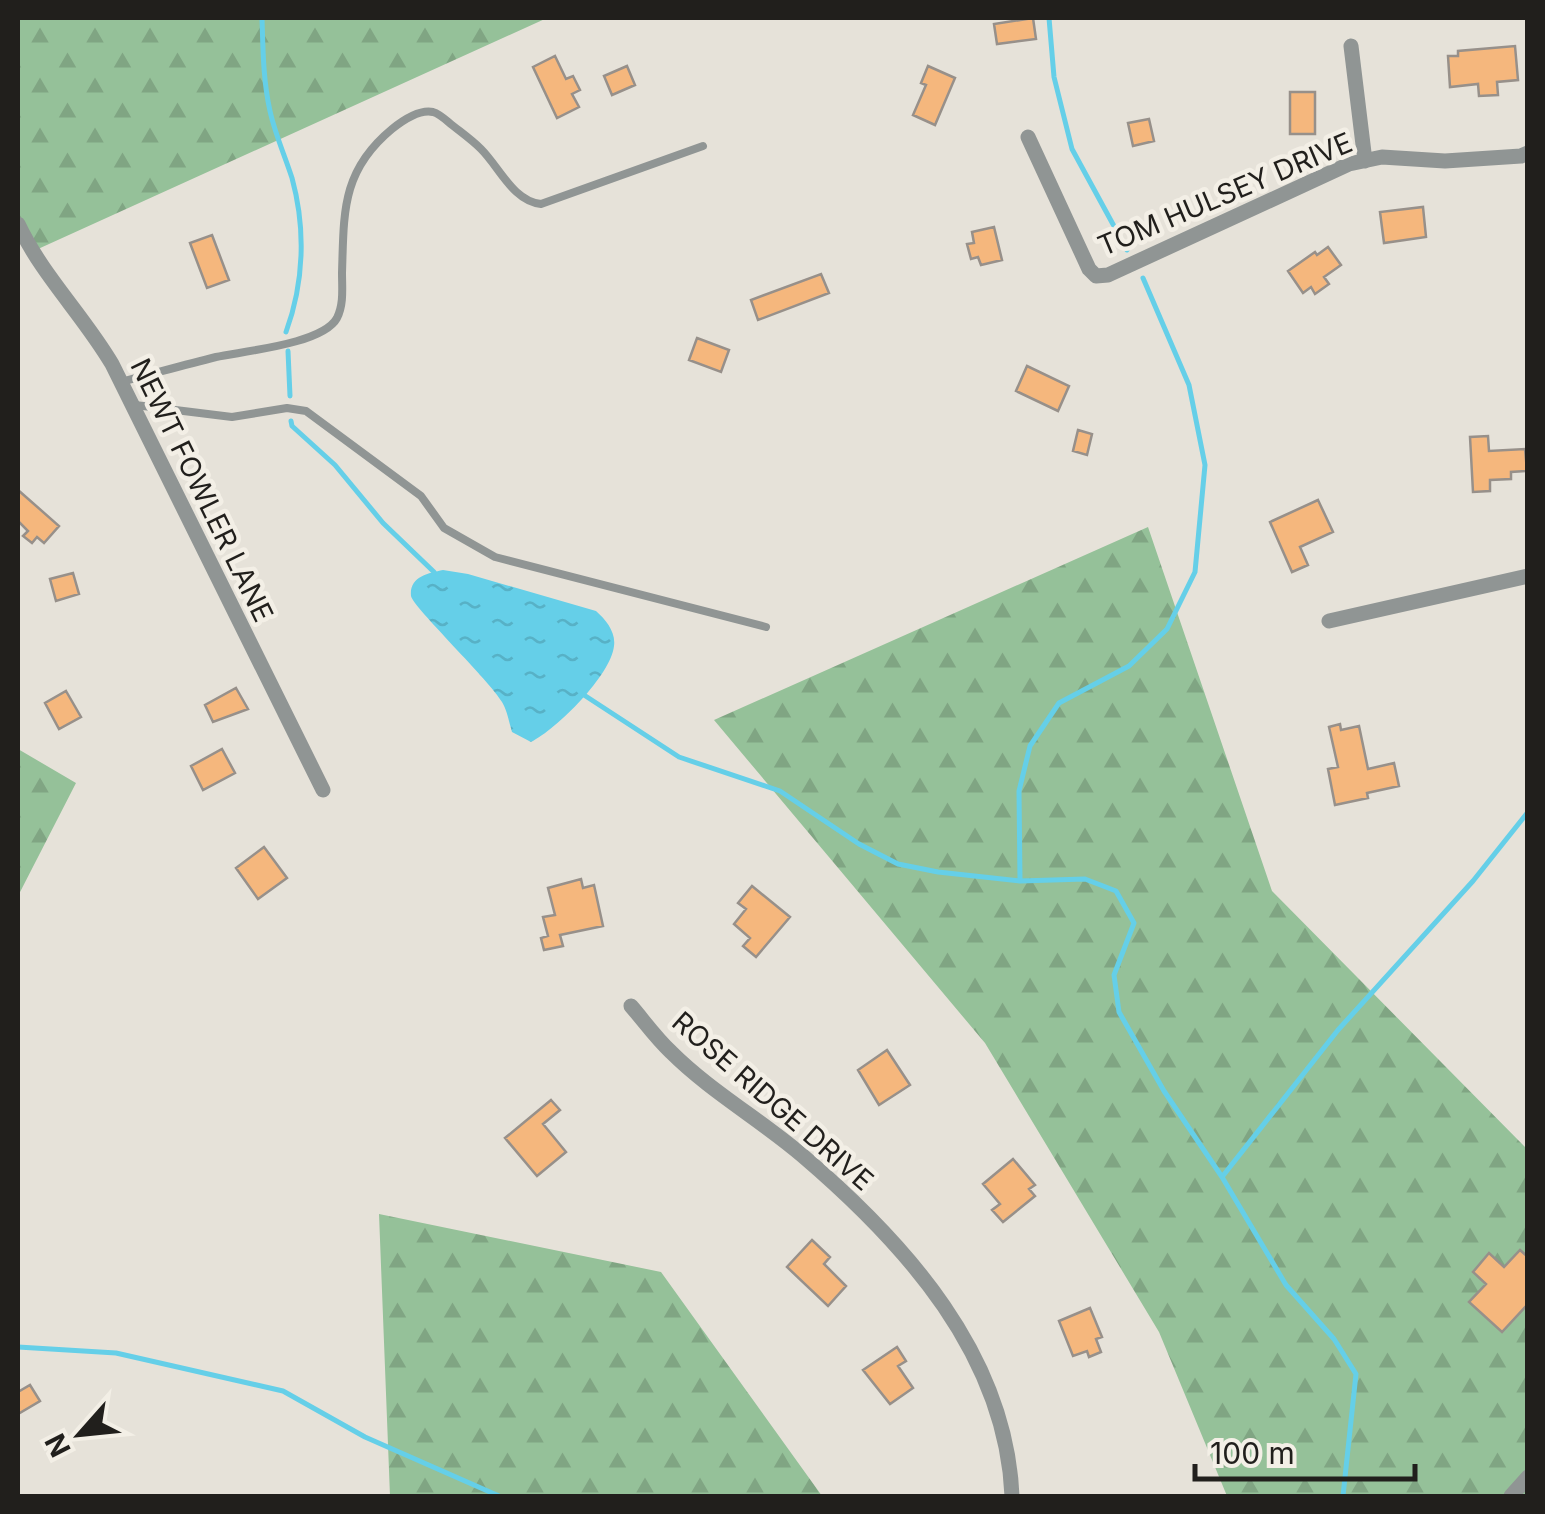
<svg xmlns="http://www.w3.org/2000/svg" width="1545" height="1514" font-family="Inter,sans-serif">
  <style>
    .forest { fill: url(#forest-firs) }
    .water { fill: url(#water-ripples) }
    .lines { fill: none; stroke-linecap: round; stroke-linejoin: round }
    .stream { stroke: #65cfe8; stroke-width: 5 }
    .building { fill: #f5b77d; stroke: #97908a; stroke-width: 2.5 }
    .service { stroke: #909594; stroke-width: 8 }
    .minor { stroke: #909594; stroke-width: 15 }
    .labels { text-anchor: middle; stroke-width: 9; stroke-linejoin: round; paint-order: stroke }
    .street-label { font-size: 28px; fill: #211f1c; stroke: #f3efe6 }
  </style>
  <defs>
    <pattern id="forest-firs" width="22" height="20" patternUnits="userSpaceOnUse" patternTransform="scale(2.5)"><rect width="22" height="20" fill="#95c199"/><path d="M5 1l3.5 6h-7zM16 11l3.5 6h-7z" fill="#80a583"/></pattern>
    <pattern id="water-ripples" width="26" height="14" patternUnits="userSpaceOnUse" patternTransform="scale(2.5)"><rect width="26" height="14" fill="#65cfe8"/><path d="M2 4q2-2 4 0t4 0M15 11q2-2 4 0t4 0" fill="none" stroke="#57b1c6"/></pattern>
  </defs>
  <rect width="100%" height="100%" fill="#e6e2d9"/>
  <path class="forest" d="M 18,18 L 547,18 L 27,254 L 18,234 Z
    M 1148,527 L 1272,891 L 1527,1149 L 1527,1496 L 1227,1496 L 1159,1332 L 985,1043 L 714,720 Z
    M 18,749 L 76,783 L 18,896 Z
    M 379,1214 L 661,1272 L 822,1496 L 390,1496 Z"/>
  <path class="water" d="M 443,570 L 468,574 L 596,611 C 606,620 616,632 614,646 C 611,675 557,729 531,742 L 512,732 C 509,722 507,710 502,702 C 491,682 413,607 411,596 C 409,577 428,573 443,570 Z"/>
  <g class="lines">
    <path class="stream" d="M 262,18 C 263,49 263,80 270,111 C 275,134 285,156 292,178 C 306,229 304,283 286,332
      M 1049,18 L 1054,77 L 1072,149 L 1127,250
      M 288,351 L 290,396
      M 291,421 L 292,426 L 335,465 L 383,523 L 434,572
      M 584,695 L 679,757 L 780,791 L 859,844 L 898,864 L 938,872 L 1020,881 L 1085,879 L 1116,891 L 1134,923 L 1114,975 L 1119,1012 L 1164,1091 L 1222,1177 L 1286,1285 L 1334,1339 L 1356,1374 L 1343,1496
      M 1020,881 L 1019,791 L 1030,746 L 1059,703 L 1129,666 L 1167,629 L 1195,572 L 1205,465 L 1189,385 L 1143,278
      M 1222,1177 L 1338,1030 L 1473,881 L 1528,812
      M 18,1347 L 116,1353 L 283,1391 L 365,1437 L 499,1496"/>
  </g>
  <path class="building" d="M 1033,18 L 1036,39 L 997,44 L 994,24 Z
    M 1515,46 L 1518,80 L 1497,82 L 1498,95 L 1479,96 L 1478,84 L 1450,87 L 1448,56 L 1458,56 L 1458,51 Z
    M 555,56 L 566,79 L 573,76 L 580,90 L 572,94 L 579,107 L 557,118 L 533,67 Z
    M 627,66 L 635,85 L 612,95 L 604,76 Z
    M 928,66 L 955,78 L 935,125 L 913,115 L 926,85 L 921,83 Z
    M 1290,92 L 1315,92 L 1315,134 L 1290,134 Z
    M 1149,119 L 1154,141 L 1133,146 L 1128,123 Z
    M 1423,207 L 1426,237 L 1384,243 L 1380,212 Z
    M 994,227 L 1002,260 L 981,265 L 978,257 L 971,259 L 967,244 L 974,243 L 972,232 Z
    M 212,235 L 229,280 L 207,288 L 190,243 Z
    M 1328,247 L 1341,265 L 1324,277 L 1329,284 L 1315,294 L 1311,287 L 1303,293 L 1288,271 L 1315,252 L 1317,255 Z
    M 821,274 L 829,293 L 758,320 L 751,300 Z
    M 697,338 L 729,350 L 721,372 L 689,360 Z
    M 1027,366 L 1069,386 L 1058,411 L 1016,391 Z
    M 1078,430 L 1092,434 L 1087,455 L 1073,451 Z
    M 1488,436 L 1489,451 L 1525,449 L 1527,471 L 1511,472 L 1511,479 L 1490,480 L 1490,491 L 1473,492 L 1470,437 Z
    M 18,490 L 59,526 L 44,543 L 37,537 L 32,543 L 23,536 L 28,531 L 18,521 Z
    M 1318,500 L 1333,532 L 1300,547 L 1308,565 L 1292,572 L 1270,522 Z
    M 73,573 L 79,594 L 56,601 L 50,579 Z
    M 236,688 L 248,709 L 213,722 L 205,705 Z
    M 66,691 L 81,717 L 59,729 L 45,703 Z
    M 1340,724 L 1341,730 L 1359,726 L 1368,769 L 1394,763 L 1399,786 L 1367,793 L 1368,798 L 1335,805 L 1328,769 L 1338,767 L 1329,727 Z
    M 222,749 L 235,773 L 203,790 L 191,766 Z
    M 264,847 L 287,878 L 258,899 L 236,868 Z
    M 581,879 L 583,888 L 594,885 L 603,926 L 560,935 L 563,946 L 544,950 L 541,938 L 548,936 L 543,917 L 555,915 L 548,888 Z
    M 752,886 L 790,917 L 756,957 L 743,946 L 750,938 L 734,924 L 746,909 L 738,903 Z
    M 887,1050 L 910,1085 L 879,1105 L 858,1070 Z
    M 551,1100 L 560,1110 L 543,1124 L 566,1152 L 537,1176 L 505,1138 Z
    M 1013,1159 L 1035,1185 L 1029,1189 L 1035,1196 L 1003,1222 L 992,1210 L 1000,1204 L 983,1184 Z
    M 812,1240 L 830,1257 L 824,1264 L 846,1286 L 828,1306 L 787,1267 Z
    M 1520,1250 L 1528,1257 L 1528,1304 L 1502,1332 L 1469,1302 L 1486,1284 L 1473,1272 L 1489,1253 L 1504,1267 Z
    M 1090,1308 L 1102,1337 L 1096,1339 L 1101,1352 L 1089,1357 L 1087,1351 L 1073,1356 L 1059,1321 Z
    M 897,1347 L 906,1361 L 898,1366 L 913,1388 L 890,1404 L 863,1370 Z
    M 30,1385 L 40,1401 L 18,1414 L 18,1392 Z"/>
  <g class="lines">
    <path class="service" d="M 121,382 C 152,374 184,365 216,357 C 244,351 323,344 337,318 C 344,304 342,288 342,273 C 344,213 341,171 392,129 C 402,121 419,109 433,112 C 440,114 447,121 452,125 C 462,133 472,140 481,149 C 500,168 513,201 541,204 L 703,146
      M 135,405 L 232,417 L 287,408 L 306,411 L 421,496 L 444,528 L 495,557 L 766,627"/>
    <path class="minor" d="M 1351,46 L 1365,161
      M 1028,137 L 1089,269 L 1096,276 L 1108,275 L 1349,164 L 1382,157 L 1445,161 L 1521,156 L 1528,153
      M 18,224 C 42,275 83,315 112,364 L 323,790
      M 1329,621 L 1528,576
      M 631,1006 C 644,1021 656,1038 671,1052 C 710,1091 761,1120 803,1156 C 906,1244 1006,1355 1012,1496
      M 1511,1496 L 1528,1477"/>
  </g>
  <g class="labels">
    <g class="street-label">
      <text transform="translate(1225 194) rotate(-23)" y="10">TOM HULSEY DRIVE</text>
      <text transform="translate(202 490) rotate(64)" y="10">NEWT FOWLER LANE</text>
      <text transform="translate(773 1101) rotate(41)" y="10">ROSE RIDGE DRIVE</text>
    </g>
  </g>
  <rect width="1545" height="1514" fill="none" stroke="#211f1c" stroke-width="40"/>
  <g transform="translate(80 1434) rotate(243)" stroke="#f3efe6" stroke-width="8" paint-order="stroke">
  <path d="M0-8L18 38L0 25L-18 38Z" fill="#211f1c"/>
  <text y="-15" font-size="28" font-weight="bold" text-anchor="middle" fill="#211f1c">N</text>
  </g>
  <path d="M1195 1464v15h220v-15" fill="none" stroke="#211f1c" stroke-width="5"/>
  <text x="1210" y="1464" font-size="30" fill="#211f1c" stroke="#f3efe6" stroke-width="8" paint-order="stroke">100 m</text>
</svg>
